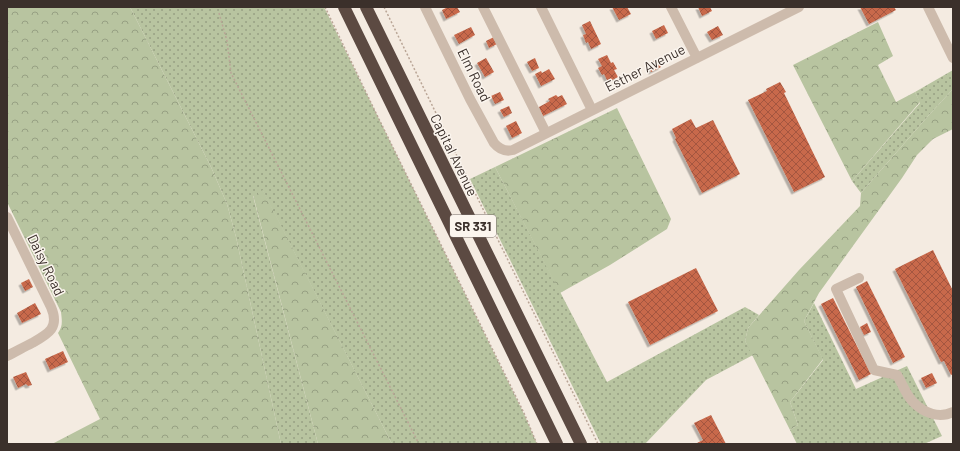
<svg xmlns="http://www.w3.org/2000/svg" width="960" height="451" font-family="Barlow,sans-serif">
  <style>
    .grass { fill: url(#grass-dots) }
    .forest { fill: url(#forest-crowns) }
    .building { fill: url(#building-cross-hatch); filter: url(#shadow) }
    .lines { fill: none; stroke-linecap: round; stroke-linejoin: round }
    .path { stroke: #b9a596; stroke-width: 1.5; stroke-dasharray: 2 2; stroke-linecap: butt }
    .minor { stroke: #cdbbac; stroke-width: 10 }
    .highway { stroke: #5c4a42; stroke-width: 12 }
    .labels { text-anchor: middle; stroke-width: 3; stroke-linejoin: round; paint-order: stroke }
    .shield { fill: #fbf5ee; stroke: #756b66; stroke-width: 1 }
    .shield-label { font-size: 13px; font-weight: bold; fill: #3b302b }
    .street-label { font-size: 14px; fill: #3b302b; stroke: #fbf5ee }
  </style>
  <defs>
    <pattern id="grass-dots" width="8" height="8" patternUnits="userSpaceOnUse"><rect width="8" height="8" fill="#b8c4a0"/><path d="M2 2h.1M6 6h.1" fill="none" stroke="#97a083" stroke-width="1.8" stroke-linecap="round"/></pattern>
    <pattern id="forest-crowns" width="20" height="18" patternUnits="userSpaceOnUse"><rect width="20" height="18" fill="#b8c4a0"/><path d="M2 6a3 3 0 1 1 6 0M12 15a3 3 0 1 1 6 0" fill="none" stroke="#97a083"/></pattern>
    <pattern id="building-cross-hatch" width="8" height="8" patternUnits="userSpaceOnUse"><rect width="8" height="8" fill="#c8694b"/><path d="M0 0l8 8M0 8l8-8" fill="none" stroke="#a4573f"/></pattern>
    <filter id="shadow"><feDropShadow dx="-2.5" dy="2.5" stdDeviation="0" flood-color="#0004"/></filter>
  </defs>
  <rect width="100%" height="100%" fill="#f4ebe1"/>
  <path class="grass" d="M 130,7 L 324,7 L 524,414 L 537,444 L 392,444 L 263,191 L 253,196 L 318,444 L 281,444 L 236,237 L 227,204 L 211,167 Z
    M 953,70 L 953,89 L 929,115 L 861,193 L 852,181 L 920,103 L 915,92 Z
    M 495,167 L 607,382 L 745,307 L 759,315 L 748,328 L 745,341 L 753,355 L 706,380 L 645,444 L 601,444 L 470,179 Z
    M 814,303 L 856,389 L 907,366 L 942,436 L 924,444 L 797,444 L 790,430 L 798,425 L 790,402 L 823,360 L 804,321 Z"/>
  <path class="forest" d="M 7,7 L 130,7 L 211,167 L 227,204 L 236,237 L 281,444 L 52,444 L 100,419 L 58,333 C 63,326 62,321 61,312 L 7,202 Z
    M 878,22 L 893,56 L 878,65 L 896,102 L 915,92 L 920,102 L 852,181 L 793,65 Z
    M 953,89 L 953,129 L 933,139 L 917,155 L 902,178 L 819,293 L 804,321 L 823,359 L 790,402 L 798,425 L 790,430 L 745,341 L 748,328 L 799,270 L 860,206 L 861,193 L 929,115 Z
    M 617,108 L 671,219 L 667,229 L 610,265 L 560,293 L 495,167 Z
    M 263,190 L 392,444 L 318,444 L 253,195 Z"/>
  <path class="building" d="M 448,7 L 457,7 L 460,12 L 446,19 L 442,10 Z
    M 612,7 L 627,7 L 631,14 L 619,20 Z
    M 698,7 L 710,7 L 712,11 L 702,16 Z
    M 860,7 L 894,7 L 896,10 L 869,24 Z
    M 590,21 L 601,44 L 591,49 L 588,42 L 586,43 L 583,35 L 586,34 L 582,25 Z
    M 664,25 L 668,33 L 656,39 L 652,31 Z
    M 718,26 L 723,35 L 712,40 L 707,32 Z
    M 471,27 L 475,35 L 459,44 L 454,35 Z
    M 494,37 L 497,44 L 489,48 L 486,41 Z
    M 607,55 L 611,63 L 613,62 L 617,69 L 614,70 L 618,77 L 608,82 L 604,74 L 602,75 L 598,68 L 602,66 L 598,59 Z
    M 486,58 L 494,72 L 485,77 L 477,63 Z
    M 535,58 L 539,68 L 532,71 L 527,62 Z
    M 657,59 L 661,67 L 651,72 L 648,64 Z
    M 549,69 L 555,79 L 541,86 L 535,74 L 541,71 L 542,73 Z
    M 780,82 L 786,92 L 784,93 L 825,177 L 794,192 L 748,100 L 767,91 L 766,89 Z
    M 500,92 L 504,100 L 495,104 L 491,96 Z
    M 556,95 L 558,97 L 562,95 L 567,104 L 543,116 L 539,107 L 550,101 L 548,99 Z
    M 509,106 L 512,113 L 504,117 L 500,110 Z
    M 691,119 L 696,128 L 713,120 L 740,174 L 702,193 L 675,139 L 676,138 L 672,129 Z
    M 516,121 L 522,133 L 512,138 L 506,126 Z
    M 933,250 L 953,291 L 953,374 L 951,375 L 944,361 L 941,362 L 895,269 Z
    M 696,268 L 718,311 L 650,345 L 628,302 Z
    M 29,279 L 33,287 L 25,291 L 21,283 Z
    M 867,281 L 905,357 L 893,363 L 856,287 Z
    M 833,298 L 871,374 L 859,380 L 821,304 Z
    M 35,303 L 41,314 L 22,323 L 17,313 Z
    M 867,323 L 871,332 L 864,335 L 860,327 Z
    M 63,351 L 68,362 L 50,370 L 45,359 Z
    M 26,372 L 32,385 L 28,386 L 26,384 L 18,388 L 13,377 Z
    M 932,373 L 937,383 L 926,388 L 921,378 Z
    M 711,415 L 726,444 L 695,444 L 703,440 L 694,423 Z"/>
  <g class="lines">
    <path class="path" d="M 325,7 L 375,111 L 524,413 L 537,444
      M 384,7 L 598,444
      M 219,13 L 227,41 L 231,73 L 268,146 L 419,444"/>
    <path class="minor" d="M 425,7 L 470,99 L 494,143 C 499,149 505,152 513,150 L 799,7
      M 483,7 L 546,133
      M 541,7 L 592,110
      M 671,7 L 697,58
      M 928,7 L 953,58
      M 7,217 L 51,307 C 60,328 48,334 32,343 C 24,347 15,352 7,356
      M 859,278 L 836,289 L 874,370 L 897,375 C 902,383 906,395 913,402 C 924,413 939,419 953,412"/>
    <path class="highway" d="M 344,7 L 557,444
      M 366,7 L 581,444"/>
  </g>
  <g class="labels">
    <rect class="shield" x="450" y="215" width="46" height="22" rx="3"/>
    <g class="shield-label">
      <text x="473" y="231">SR 331</text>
    </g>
    <g class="street-label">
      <text transform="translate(645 68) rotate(-27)" y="5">Esther Avenue</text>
      <text transform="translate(474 75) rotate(64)" y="5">Elm Road</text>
      <text transform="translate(454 155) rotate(64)" y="5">Capital Avenue</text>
      <text transform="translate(46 265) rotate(64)" y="5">Daisy Road</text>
    </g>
  </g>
  <rect width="960" height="451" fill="none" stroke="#3b302b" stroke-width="16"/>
</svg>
